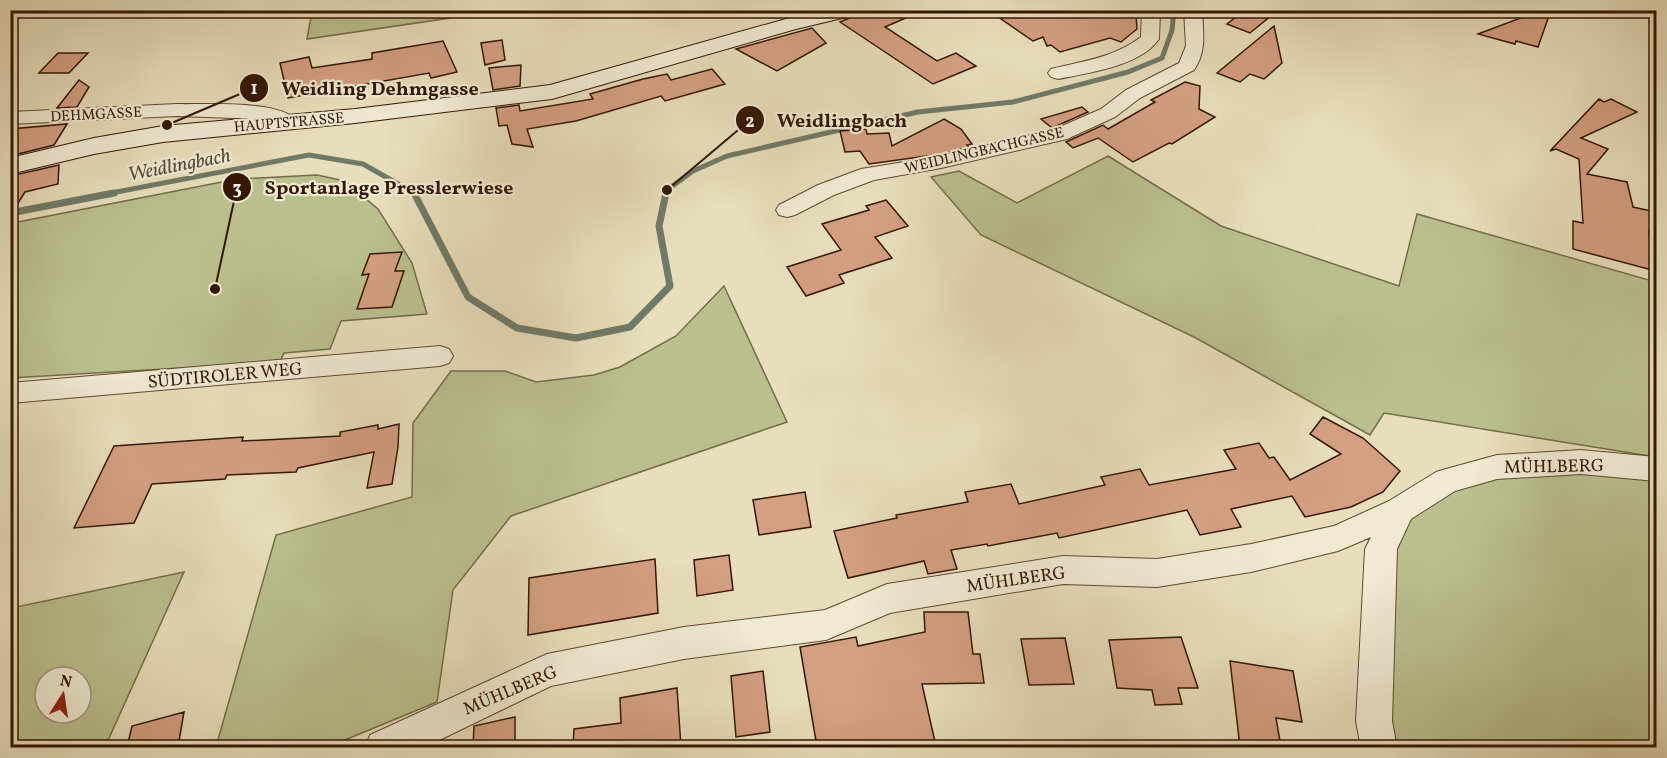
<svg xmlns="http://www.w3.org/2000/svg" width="1667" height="758" font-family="Vollkorn,serif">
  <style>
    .green { fill: #b9c08e; stroke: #766c48; stroke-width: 1.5; fill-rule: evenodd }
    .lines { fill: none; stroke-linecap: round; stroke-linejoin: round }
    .stream-far1 { stroke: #707a68; stroke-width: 5 }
    .stream { stroke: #707a68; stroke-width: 7 }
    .building { fill: #d49f81; stroke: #331701; stroke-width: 1.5 }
    .minor-casing { stroke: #604930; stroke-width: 2 }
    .secondary-casing { stroke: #331701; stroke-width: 2 }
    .minor { fill: #f0ead3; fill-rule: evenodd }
    .secondary { fill: #f0ead3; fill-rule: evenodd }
    .labels { text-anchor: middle; stroke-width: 4.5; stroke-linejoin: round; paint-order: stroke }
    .far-street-label { font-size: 15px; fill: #331701; stroke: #f0ead3 }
    .street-label { font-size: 18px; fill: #331701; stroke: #f0ead3 }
    .water-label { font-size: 20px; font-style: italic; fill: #56513d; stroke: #f0ead3 }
    .leader { fill: none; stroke: #331701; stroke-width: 2 }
    .callout-dot { fill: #331701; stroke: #f0ead3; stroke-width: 2 }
    .mark-label { font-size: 18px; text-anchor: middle; font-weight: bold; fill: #fff }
    .callout-label { font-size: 20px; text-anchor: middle; font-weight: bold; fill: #331701; stroke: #f0ead3; stroke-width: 4.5; stroke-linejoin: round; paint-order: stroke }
  </style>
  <rect width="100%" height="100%" fill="#e8debb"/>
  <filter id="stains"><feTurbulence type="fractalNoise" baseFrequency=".00333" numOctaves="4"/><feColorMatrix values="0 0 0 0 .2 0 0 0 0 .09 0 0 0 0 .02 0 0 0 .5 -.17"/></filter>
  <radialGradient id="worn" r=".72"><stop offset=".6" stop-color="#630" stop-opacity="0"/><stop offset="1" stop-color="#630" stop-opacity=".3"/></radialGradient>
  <path class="green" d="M 312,11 L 450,11 L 450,18 L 307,39 Z
    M 1108,156 L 1221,226 L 1399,286 L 1417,214 L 1656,282 L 1656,457 L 1384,413 L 1370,435 L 1194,337 L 981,235 L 931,177 L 959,171 L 1017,203 Z
    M 317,175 L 345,181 L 378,209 L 412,263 L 427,314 L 341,321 L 330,349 L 284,353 L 280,362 L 11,378 L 11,241 L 18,222 L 237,179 Z
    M 724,286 L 787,422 L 511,516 L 453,590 L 437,702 L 328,747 L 216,747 L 276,535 L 412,497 L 413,423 L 451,371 L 505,371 L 536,382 L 594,375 L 620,367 L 676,336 Z
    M 1656,469 L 1656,747 L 1379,748 L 1381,549 L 1446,481 Z
    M 184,572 L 105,747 L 11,747 L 11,608 ZM 45,677 L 81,677 L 81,713 L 45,713 Z"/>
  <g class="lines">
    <path class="stream-far1" d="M 106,194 L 309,155 L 363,164 L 416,194
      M 666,194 L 667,190 L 693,171 L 727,156 L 918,112 L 1013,102 L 1128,72 L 1162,58 L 1172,30 L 1174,10"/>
    <path class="stream" d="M 414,193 L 468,297 L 517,328 L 576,338 L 630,327 L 670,286 L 659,226 L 666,193
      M 10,213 L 114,193"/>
  </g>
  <path class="building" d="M 868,10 L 924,10 L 885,27 L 937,61 L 956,53 L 976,66 L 933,84 L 840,22 Z
    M 988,10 L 1125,10 L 1125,13 L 1136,15 L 1137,29 L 1121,42 L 1110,38 L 1060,52 L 1051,45 L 1047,46 L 1043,37 L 1033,41 Z
    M 1245,10 L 1278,10 L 1250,33 L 1227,24 Z
    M 1542,10 L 1551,10 L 1538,47 L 1516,41 L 1515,44 L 1478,34 Z
    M 1274,26 L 1282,63 L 1264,79 L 1250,74 L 1240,82 L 1217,73 Z
    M 812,28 L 826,43 L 777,71 L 736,49 Z
    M 502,40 L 505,60 L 485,65 L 481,43 Z
    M 443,41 L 457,72 L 431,78 L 429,73 L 288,98 L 280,63 L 309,57 L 312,68 L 372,59 L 372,53 Z
    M 58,53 L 88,53 L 69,73 L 39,73 Z
    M 521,65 L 520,86 L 493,90 L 489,68 Z
    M 712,69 L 725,84 L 665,101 L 661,96 L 576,121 L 527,129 L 533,147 L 512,144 L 507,125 L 499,126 L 496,108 L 519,105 L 520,111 L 593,99 L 590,94 L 643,79 L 667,74 L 671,80 Z
    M 79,80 L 89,87 L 77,107 L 57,108 Z
    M 1185,82 L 1200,86 L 1199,109 L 1215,117 L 1172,144 L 1169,143 L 1133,162 L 1098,138 L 1073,148 L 1066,142 L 1103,125 L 1108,129 L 1155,102 L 1151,100 Z
    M 1599,99 L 1604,102 L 1611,99 L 1637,112 L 1581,138 L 1608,149 L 1587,174 L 1627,182 L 1633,207 L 1656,212 L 1656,233 L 1649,231 L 1652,270 L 1573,249 L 1573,221 L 1583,223 L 1579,159 L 1556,149 L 1550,151 Z
    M 1082,107 L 1088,112 L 1052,128 L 1041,119 Z
    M 944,119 L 961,129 L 972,144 L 967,145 L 969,147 L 941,154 L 869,164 L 860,151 L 845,152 L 840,131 L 866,129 L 867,134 L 889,133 L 892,146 Z
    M 67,124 L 54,145 L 10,156 L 10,129 Z
    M 59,165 L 58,184 L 25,192 L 10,216 L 10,176 Z
    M 886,200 L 908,226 L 875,237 L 892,258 L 839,275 L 844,283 L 806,296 L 787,267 L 841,250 L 822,224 L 869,210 L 866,206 Z
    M 402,252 L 395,271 L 404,271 L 392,307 L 357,309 L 369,274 L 362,275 L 370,254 Z
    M 1323,417 L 1363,438 L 1400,471 L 1383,492 L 1351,507 L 1305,517 L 1292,496 L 1231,509 L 1241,527 L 1200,535 L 1187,510 L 1059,538 L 1057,533 L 988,546 L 987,544 L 951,550 L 957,569 L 928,574 L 924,561 L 848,578 L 834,531 L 897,518 L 896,515 L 968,502 L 965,492 L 1011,484 L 1019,504 L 1105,485 L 1101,477 L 1140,469 L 1149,485 L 1236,469 L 1224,450 L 1259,443 L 1269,458 L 1274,457 L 1290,480 L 1341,454 L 1310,434 Z
    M 399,424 L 398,447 L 392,484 L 367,488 L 374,452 L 298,468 L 296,472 L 227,475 L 225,479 L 152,484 L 134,523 L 74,528 L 114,446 L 243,437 L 242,441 L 340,436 L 340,432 L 378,425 L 378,429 Z
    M 805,492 L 811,527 L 759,535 L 753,500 Z
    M 729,555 L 733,590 L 697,596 L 694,560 Z
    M 655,559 L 658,613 L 528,635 L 529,578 Z
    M 924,612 L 968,612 L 973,654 L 980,654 L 984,683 L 922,684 L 935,742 L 917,747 L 817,747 L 800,647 L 856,637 L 858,646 L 925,632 Z
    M 1181,637 L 1198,688 L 1178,688 L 1182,704 L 1155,705 L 1152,690 L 1117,688 L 1109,640 Z
    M 1065,638 L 1074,684 L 1029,685 L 1021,639 Z
    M 1230,661 L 1293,671 L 1302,722 L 1276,718 L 1281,747 L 1240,747 Z
    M 763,671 L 770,732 L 736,737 L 731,676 Z
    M 677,688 L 681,747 L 573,747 L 574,729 L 621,723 L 620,698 Z
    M 184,712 L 178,747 L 127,747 L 132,726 Z
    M 515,717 L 515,747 L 473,747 L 474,726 Z"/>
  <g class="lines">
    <defs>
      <path id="minor" d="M 1142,10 L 1160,10 L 1159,39 C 1141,66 1088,73 1058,79 L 1051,77 L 1048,73 L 1051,69 C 1083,61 1113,58 1141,37 Z
        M 1184,10 L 1202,10 C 1203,32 1207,51 1194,70 L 1140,98 L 1115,117 L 1067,139 L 941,168 L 874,180 L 834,195 L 795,215 L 787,217 L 779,215 L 776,210 L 779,205 L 818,185 L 861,169 L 941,156 L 1053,130 L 1101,109 L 1126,90 L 1179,63 L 1186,46 Z
        M 177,104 C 204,105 282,99 298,122 L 295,126 L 288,128 L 263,119 L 177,116 L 10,124 L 10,112 Z
        M 440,346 L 449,349 L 453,356 L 449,363 L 440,366 L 10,403 L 10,383 Z
        M 1581,450 L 1656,457 L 1656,481 L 1581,474 L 1497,479 L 1455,491 L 1411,519 L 1397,549 L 1392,721 L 1397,748 L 1361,748 L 1356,721 L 1365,549 L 1371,537 L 1338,551 L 1251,572 L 1157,587 L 1063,584 L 890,613 L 826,640 L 684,659 L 551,686 L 423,748 L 365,748 L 370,735 L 547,654 L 684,627 L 825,610 L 887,584 L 1063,556 L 1157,559 L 1251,544 L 1334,526 L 1389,501 L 1436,472 L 1446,469 L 1497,455 Z"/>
      <path id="secondary" d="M 818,10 L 857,10 L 855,15 L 796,29 L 552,99 L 355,123 L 163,142 L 94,154 L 10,174 L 10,158 L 94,138 L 163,126 L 355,109 L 550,85 Z"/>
    </defs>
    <use href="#minor" class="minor-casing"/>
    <use href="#secondary" class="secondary-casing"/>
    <use href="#minor" class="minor"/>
    <use href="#secondary" class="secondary"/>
  </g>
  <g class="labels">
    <g class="far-street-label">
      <text transform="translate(96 114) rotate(-3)" y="5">DEHMGASSE</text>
      <text transform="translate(289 122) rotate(-5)" y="5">HAUPTSTRASSE</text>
      <text transform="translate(984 150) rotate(-13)" y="5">WEIDLINGBACHGASSE</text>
    </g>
    <g class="street-label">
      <text transform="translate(225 375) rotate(-5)" y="6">SÜDTIROLER WEG</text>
      <text transform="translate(1554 466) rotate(-1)" y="6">MÜHLBERG</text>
      <text transform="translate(1016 579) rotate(-8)" y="6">MÜHLBERG</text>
      <text transform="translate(510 690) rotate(-23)" y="6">MÜHLBERG</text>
    </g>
    <g class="water-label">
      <text transform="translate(179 164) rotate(-11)" y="7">Weidlingbach</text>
    </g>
  </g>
  <path class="leader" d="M167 125L254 88M667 190L750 120M215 289L237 187"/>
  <g class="callout-dot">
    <circle cx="167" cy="125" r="6"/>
    <circle cx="667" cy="190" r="6"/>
    <circle cx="215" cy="289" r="6"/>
    <circle cx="254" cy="88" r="15"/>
    <circle cx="750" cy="120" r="15"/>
    <circle cx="237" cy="187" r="15"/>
  </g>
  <g class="mark-label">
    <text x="254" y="94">1</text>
    <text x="750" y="127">2</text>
    <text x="237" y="194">3</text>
  </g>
  <g class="callout-label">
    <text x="380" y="95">Weidling Dehmgasse</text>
    <text x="842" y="127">Weidlingbach</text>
    <text x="389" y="194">Sportanlage Presslerwiese</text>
  </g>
  <rect width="1667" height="758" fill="none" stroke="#e8debb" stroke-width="36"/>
  <rect x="12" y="12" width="1643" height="734" fill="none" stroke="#331701" stroke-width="3"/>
  <rect x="18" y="18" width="1631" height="722" fill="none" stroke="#331701" stroke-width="1.5"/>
  <g transform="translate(63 695) rotate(12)"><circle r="28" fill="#f0ead3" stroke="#a4967f" stroke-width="1.5"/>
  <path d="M0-4.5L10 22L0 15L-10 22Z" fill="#8f2418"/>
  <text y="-9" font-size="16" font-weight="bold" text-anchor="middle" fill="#331701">N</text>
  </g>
  <rect width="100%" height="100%" filter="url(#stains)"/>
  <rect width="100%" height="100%" fill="url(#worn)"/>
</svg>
